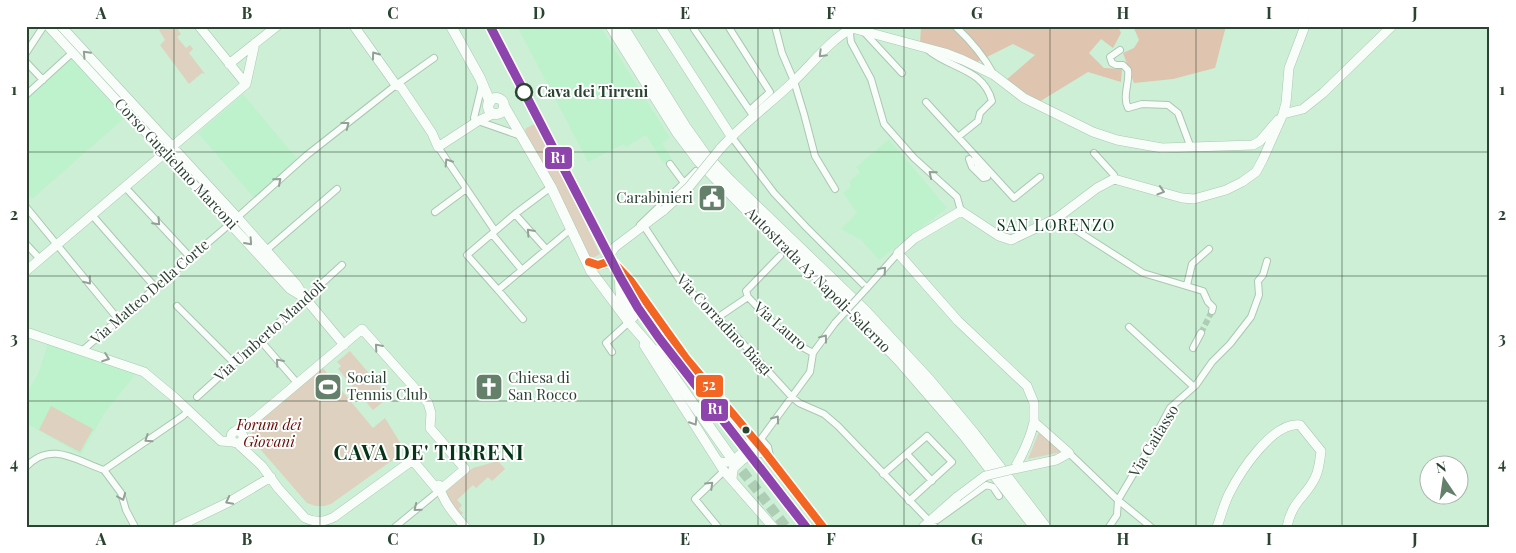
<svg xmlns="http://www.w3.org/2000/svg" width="1516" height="553" font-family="'Playfair Display',serif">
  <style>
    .built { fill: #bef2cc }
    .green { fill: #ded1bf }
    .forest { fill: #dfc4b0 }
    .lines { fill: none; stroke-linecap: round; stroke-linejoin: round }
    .street-tunnel { stroke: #adcdb5; stroke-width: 6; stroke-dasharray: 6 3; stroke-linecap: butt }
    .primary-tunnel { stroke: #adcdb5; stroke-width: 10; stroke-dasharray: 10 5; stroke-linecap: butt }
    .street-casing { stroke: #acc6b3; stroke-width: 8 }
    .secondary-casing { stroke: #acc6b3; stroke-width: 10 }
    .primary-casing { stroke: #acc6b3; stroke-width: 11 }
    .highway-casing { stroke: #acc6b3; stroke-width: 12 }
    .street { stroke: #f8fdf9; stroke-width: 6 }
    .secondary { stroke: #f8fdf9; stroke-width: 9 }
    .primary { stroke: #f8fdf9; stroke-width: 10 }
    .highway { stroke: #f8fdf9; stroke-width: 11 }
    .street-bridge-casing { stroke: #acc6b3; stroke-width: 8; stroke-linecap: butt }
    .secondary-bridge-casing { stroke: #acc6b3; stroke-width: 10; stroke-linecap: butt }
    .street-bridge { stroke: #f8fdf9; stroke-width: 6 }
    .secondary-bridge { stroke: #f8fdf9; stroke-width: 9 }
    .bus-1-casing { stroke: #fff; stroke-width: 11 }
    .bus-1 { stroke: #f26522; stroke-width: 8 }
    .rail-1-casing { stroke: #fff; stroke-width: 12 }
    .rail-1 { stroke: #8e44ad; stroke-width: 9 }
    .oneway { stroke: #92a096 }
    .grid { fill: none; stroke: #2b4432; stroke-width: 1; stroke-opacity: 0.55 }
    .stop-dot { fill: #fff; stroke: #2b4432; stroke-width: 2.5 }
    .bus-dot { fill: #2b4432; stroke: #fff; stroke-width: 2 }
    .labels { text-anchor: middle; stroke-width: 4; stroke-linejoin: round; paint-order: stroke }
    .stop-label { font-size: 15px; font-weight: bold; fill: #2b4432; stroke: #fff; text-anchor: start }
    .street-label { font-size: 15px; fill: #2b4432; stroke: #fff }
    .poi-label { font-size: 15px; fill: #2b4432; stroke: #fff; text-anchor: start }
    .park-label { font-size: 15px; font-style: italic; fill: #660900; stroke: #fff }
    .neighbourhood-label { font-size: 16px; letter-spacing: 1px; fill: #063418; stroke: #fff }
    .district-label { font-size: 20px; font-weight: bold; letter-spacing: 1px; fill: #063418; stroke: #fff }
    .line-badge { stroke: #fff; stroke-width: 2 }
    .badge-label { font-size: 14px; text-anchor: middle; font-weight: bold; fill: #fff }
    .neatline { fill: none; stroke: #2b4432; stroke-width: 2 }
    .grid-label { font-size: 16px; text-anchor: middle; font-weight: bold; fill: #2b4432 }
  </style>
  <rect width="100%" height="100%" fill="#cdefd6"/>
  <path class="built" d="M 517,26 L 600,26 L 670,138 L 662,143 L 672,159 L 664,164 L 646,135 L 626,147 L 623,144 L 588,162 Z
    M 72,53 L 129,114 L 32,199 L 26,192 L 26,95 Z
    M 243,94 L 299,161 L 254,198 L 198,133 Z
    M 889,139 L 947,208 L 879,260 L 861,240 L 841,229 L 857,213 L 843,193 L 851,186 L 849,182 L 860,172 L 856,167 Z
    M 48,343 L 129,371 L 136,374 L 105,412 L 81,455 L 26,423 L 26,394 L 38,374 Z"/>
  <path class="green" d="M 164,26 L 182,26 L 178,30 L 181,34 L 177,37 L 186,48 L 190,45 L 193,49 L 189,53 L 205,74 L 202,73 L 189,84 L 160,45 L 165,40 L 159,30 Z
    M 537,123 L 600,254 L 591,259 L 525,132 L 526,128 Z
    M 350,351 L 389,397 L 373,410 L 338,369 L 341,366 L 337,362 Z
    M 322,367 L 373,428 L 385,418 L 401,444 L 395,449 L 394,459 L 331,504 L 324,506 L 316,506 L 307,503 L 254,442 L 252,433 L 254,424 Z
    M 51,406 L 93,429 L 80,452 L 39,430 Z
    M 1039,432 L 1061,452 L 1028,459 Z
    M 498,461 L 505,469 L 492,481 L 488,477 L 476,488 L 473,485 L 457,500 L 462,505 L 459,509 L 463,513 L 459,517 L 444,492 L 473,468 Z"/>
  <path class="forest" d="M 921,26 L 1118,26 L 1121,33 L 1113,48 L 1101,39 L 1089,53 L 1104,68 L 1122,69 L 1121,82 L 1088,72 L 1039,102 L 1006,80 L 1035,55 L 1013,44 L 977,62 L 920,43 Z
    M 1133,26 L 1226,26 L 1215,68 L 1173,79 L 1134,83 L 1123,53 L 1134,48 L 1139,40 Z"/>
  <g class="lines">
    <path class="street-tunnel" d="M 1201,333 L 1212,311"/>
    <path class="primary-tunnel" d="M 733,459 L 786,527"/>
    <defs>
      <path id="street" d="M 728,26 L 770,92 L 750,110
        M 775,26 L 782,53 L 794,81 L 804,114 L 815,156 L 835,189
        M 955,26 C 970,40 984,56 994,75
        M 852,28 L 850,34 L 851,42 L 871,79 L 884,124 L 914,158 L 957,197 L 961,211
        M 694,29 L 754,117
        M 864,32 L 902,73
        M 928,50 C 950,69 983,68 992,101 L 980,113 L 978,121 L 958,137
        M 1120,50 L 1110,57 L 1112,63 L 1116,65 L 1123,65 L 1128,70 C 1130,82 1122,96 1128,108 L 1142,104 L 1168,105 L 1178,113 L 1191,148
        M 26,53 L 43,27
        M 26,62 L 43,80
        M 26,95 L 72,53
        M 926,102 L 1014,198 L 1040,177
        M 474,118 L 482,85
        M 478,121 L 521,136
        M 731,136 L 774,193 L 806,227 L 867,288 L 898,253
        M 438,147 L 495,231
        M 1094,153 L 1114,175 L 1114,179
        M 969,159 L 972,167 L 983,178 L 987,177 L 978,165 L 975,159
        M 684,183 L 696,171
        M 125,187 L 190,257
        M 551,187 L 515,214 L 467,255 L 498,290 L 572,228
        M 26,207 L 118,319
        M 435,212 L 466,189
        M 515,214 L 546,249
        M 92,215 L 155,287
        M 1057,218 L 1143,273 L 1203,291 L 1208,302 L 1213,307 L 1212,311
        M 640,225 L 684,183 L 670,164
        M 644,226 L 681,282 L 736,336 L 791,396 L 799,403 L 824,414 L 838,426 L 935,527
        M 492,234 L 522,270
        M 26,244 L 40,259
        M 263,253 L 337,189
        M 1187,285 L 1192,264 L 1209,249
        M 498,290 L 523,319
        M 748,297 L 746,291 L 780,256
        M 177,306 L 234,363
        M 717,318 L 748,297 C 768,318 787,340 813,353
        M 1129,327 L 1194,387
        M 260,340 L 298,384
        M 1193,348 L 1201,333
        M 83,350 L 231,223 L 307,155 L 396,85 L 434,58
        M 612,352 L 606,343 L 629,322
        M 197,397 L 342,265
        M 1069,453 L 1118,500 L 1117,515 L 1109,527
        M 907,454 L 932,481
        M 770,456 L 768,447 L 761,439 L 810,372 L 813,353 L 835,323
        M 26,467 C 51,440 77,461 104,470
        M 104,470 L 183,416 L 188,411
        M 104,470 L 121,493 L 126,510 L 135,527
        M 883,474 L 927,436 L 952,462 L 909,501
        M 933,521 L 937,520 L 986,485 L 993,487 L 999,496
        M 395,527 L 440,490
        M 718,527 L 695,499 L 724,471
        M 1151,527 L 1118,500 L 1150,446 L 1170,408 L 1196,385 L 1212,362 L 1230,344 L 1251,317 L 1259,295 L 1258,281 L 1263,275 L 1267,261"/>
      <path id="secondary" d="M 61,26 L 237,217 L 296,284 L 305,298 L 344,345
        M 199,26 L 246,84
        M 354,26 L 396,85 L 401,87 L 432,133 L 438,147 L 478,121 L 493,114
        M 660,26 L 731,136
        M 49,27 L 290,289 L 303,297
        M 852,28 L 945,53 L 963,60 L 994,75 L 1024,98 L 1093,132 L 1117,140 L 1162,148 L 1253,145 L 1260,141 L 1278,120
        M 229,64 L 277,26
        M 246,84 L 255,43
        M 1283,114 L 1303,109 L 1323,93 L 1392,26
        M 720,149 C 742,124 770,104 794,81 C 812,64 830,40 852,28
        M 604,263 L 615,247 L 664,210
        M 620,270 L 631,281 L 686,358 L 764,451 L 823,527
        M 26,271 L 246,84
        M 26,332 L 144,372 L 174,397 L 221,441 L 234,442
        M 644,345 L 724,471 L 773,527
        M 1034,422 L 1034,403 L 1027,386 L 958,321 L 898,253 L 915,238 L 961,211 L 999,236 L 1011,240 L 1057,218 L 1097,188 L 1114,179 L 1182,198 L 1194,199 L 1226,190 L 1242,182 L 1256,172 L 1263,159 L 1283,114 L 1286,103 L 1289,68 L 1305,26
        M 1034,422 L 1069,453 L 1056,460 L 1014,469 C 1023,454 1030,439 1034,422 Z
        M 237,430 L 254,420 L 362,329 L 428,403 L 431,413 L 430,428 L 465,469 L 440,490
        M231 437a6 6 0 1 1 12 0a6 6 0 1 1-12 0Z
        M 237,443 L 262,466 L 278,488 L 305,518 C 316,523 324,522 334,517 L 410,462 L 415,463 L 436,488 L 440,490
        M 718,461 C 731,467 740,454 750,446 L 751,439 L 749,433
        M 732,479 L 733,469 C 742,459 754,448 766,454
        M 439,485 C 443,502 454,514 465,527
        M 177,527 L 229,502 L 271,477
        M 923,527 L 957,497
        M 1217,527 C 1221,516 1224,504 1229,494 C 1240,472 1272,422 1300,425 L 1321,451 C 1320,460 1319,470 1315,478 C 1305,498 1292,501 1287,527"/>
      <path id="primary" d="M 451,26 L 480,78 L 490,102
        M488 106a8 8 0 1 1 16 0a8 8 0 1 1-16 0Z
        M 504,106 L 551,187 L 591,271 L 629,322 L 657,354
        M 589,262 L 598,265 L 611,262 C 625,268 618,282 621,295 C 623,303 629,310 633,317
        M 655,350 L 730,456"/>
      <path id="highway" d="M 611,26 L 678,133 L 699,161 L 743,206 L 838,296 L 900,361 L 965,436 L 1035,527
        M 622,26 L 685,127 L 705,155 L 731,182 L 865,311 L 929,380 L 974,434 L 1045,527"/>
    </defs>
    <use href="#street" class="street-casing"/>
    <use href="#secondary" class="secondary-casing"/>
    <use href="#primary" class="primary-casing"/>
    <use href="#highway" class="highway-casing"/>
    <use href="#street" class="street"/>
    <use href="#secondary" class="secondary"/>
    <use href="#primary" class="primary"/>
    <use href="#highway" class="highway"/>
    <defs>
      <path id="street-bridge" d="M 835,323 L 867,288"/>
      <path id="secondary-bridge" d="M 664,210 L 689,187 L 720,149
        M 957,497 L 985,476 L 1014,469"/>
    </defs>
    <use href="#street-bridge" class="street-bridge-casing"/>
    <use href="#secondary-bridge" class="secondary-bridge-casing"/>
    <use href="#street-bridge" class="street-bridge"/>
    <use href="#secondary-bridge" class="secondary-bridge"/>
    <defs>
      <path id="bus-1" d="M 589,262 L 598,265 L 607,262 L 614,263 L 631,281 L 686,358 L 764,451 L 823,527"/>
    </defs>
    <use href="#bus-1" class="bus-1-casing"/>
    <use href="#bus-1" class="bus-1"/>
    <defs>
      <path id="rail-1" d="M 490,26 L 620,277 L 638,308 L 659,338 L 806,527"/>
    </defs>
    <use href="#rail-1" class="rail-1-casing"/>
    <use href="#rail-1" class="rail-1"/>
  </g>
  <defs><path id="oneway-chevron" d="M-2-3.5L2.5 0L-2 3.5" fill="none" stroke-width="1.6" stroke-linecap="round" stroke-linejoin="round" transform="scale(1.25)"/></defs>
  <g class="oneway">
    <use href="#oneway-chevron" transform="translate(86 54) rotate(-133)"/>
    <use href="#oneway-chevron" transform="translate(822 54) rotate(135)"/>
    <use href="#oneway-chevron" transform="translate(375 55) rotate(-126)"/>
    <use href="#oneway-chevron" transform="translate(346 125) rotate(-38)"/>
    <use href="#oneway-chevron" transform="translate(448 162) rotate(-123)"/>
    <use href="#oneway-chevron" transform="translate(932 174) rotate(-140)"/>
    <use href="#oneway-chevron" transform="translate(278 181) rotate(-41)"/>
    <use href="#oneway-chevron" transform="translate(1161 191) rotate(17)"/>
    <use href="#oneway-chevron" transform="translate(157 222) rotate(47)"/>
    <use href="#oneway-chevron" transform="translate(530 232) rotate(-132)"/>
    <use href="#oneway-chevron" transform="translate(249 242) rotate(48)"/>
    <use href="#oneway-chevron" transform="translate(883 270) rotate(-49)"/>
    <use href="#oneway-chevron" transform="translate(88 281) rotate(51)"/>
    <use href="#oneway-chevron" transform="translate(824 338) rotate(-53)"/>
    <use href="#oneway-chevron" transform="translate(378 347) rotate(-131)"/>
    <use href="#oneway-chevron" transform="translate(106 358) rotate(20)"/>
    <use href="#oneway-chevron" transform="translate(279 362) rotate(-131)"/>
    <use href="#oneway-chevron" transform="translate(776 419) rotate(-54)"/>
    <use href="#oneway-chevron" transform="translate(694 422) rotate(58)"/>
    <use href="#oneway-chevron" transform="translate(148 439) rotate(146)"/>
    <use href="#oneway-chevron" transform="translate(710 485) rotate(-44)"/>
    <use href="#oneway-chevron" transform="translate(122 497) rotate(68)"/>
    <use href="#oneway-chevron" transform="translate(229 501) rotate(153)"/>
    <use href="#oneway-chevron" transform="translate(417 508) rotate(141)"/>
  </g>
  <path class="grid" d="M 174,26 L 174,527M 320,26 L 320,527M 466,26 L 466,527M 612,26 L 612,527M 758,26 L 758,527M 904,26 L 904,527M 1050,26 L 1050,527M 1196,26 L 1196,527M 1342,26 L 1342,527M 26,152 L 1490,152M 26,276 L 1490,276M 26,401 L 1490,401"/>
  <defs>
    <symbol id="civic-square" viewBox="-11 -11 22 22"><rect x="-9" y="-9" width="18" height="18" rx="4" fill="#64806b" stroke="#fff"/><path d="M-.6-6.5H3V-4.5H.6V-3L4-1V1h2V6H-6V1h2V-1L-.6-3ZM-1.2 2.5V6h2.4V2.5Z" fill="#fff"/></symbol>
    <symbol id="stadium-square" viewBox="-11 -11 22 22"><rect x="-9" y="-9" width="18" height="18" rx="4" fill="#64806b" stroke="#fff"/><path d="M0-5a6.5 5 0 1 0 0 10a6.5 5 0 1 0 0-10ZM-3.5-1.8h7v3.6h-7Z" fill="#fff"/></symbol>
    <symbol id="church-square" viewBox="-11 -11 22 22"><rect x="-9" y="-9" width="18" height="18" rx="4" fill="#64806b" stroke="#fff"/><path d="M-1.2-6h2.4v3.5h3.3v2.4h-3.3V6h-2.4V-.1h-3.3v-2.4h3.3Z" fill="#fff"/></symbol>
  </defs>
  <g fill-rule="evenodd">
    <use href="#civic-square" x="696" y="182" width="32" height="32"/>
    <use href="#stadium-square" x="312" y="371" width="32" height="32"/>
    <use href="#church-square" x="473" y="371" width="32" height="32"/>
  </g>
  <circle class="stop-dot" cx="524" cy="92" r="8"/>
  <circle class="bus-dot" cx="746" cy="430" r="4.5"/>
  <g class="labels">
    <g class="stop-label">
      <text x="537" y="97">Cava dei Tirreni</text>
    </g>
    <g class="street-label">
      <text transform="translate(176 164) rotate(47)" y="5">Corso Guglielmo Marconi</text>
      <text transform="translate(818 280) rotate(45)" y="5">Autostrada A3 Napoli-Salerno</text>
      <text transform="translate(150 292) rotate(-41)" y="5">Via Matteo Della Corte</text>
      <text transform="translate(724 325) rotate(47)" y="5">Via Corradino Biagi</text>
      <text transform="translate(780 326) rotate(41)" y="5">Via Lauro</text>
      <text transform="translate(270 331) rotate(-42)" y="5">Via Umberto Mandoli</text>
      <text transform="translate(1154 441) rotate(-59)" y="5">Via Caifasso</text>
    </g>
    <g class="poi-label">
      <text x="693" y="203" text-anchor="end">Carabinieri</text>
      <text x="347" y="383">Social<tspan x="347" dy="17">Tennis Club</tspan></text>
      <text x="508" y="383">Chiesa di<tspan x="508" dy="17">San Rocco</tspan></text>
    </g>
    <g class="park-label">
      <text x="269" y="430">Forum dei<tspan x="269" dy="17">Giovani</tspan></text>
    </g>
    <g class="neighbourhood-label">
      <text x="1056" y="231">SAN LORENZO</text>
    </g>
    <g class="district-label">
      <text x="429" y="460">CAVA DE' TIRRENI</text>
    </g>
  </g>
  <g class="line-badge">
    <rect x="544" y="146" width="29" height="24" rx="5" fill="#8e44ad"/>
    <rect x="695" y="374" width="29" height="24" rx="5" fill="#f26522"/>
    <rect x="700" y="398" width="29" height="24" rx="5" fill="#8e44ad"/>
  </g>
  <g class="badge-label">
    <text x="558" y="163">R1</text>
    <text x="709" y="390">52</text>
    <text x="715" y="414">R1</text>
  </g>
  <rect width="1516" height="553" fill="none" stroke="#ffffff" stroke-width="55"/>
  <g transform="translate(1444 480) rotate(347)"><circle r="24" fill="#ffffff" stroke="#aab4ad"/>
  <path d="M0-4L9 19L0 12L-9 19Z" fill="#64806b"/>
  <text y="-8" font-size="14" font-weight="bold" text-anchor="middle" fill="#2b4432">N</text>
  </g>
  <rect x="28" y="28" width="1460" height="498" class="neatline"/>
  <g class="grid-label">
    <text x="101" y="19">A</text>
    <text x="247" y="19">B</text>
    <text x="393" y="19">C</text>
    <text x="539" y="19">D</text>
    <text x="685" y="19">E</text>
    <text x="831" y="19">F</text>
    <text x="977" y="19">G</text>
    <text x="1123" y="19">H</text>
    <text x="1269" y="19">I</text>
    <text x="1415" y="19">J</text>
    <text x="14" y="95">1</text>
    <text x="1502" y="95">1</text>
    <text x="14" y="220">2</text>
    <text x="1502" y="220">2</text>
    <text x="14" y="344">3</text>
    <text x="1502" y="344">3</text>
    <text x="14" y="469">4</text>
    <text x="1502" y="469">4</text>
    <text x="101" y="545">A</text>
    <text x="247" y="545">B</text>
    <text x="393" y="545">C</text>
    <text x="539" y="545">D</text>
    <text x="685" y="545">E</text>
    <text x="831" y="545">F</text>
    <text x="977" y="545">G</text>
    <text x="1123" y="545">H</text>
    <text x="1269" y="545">I</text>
    <text x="1415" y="545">J</text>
  </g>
</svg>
